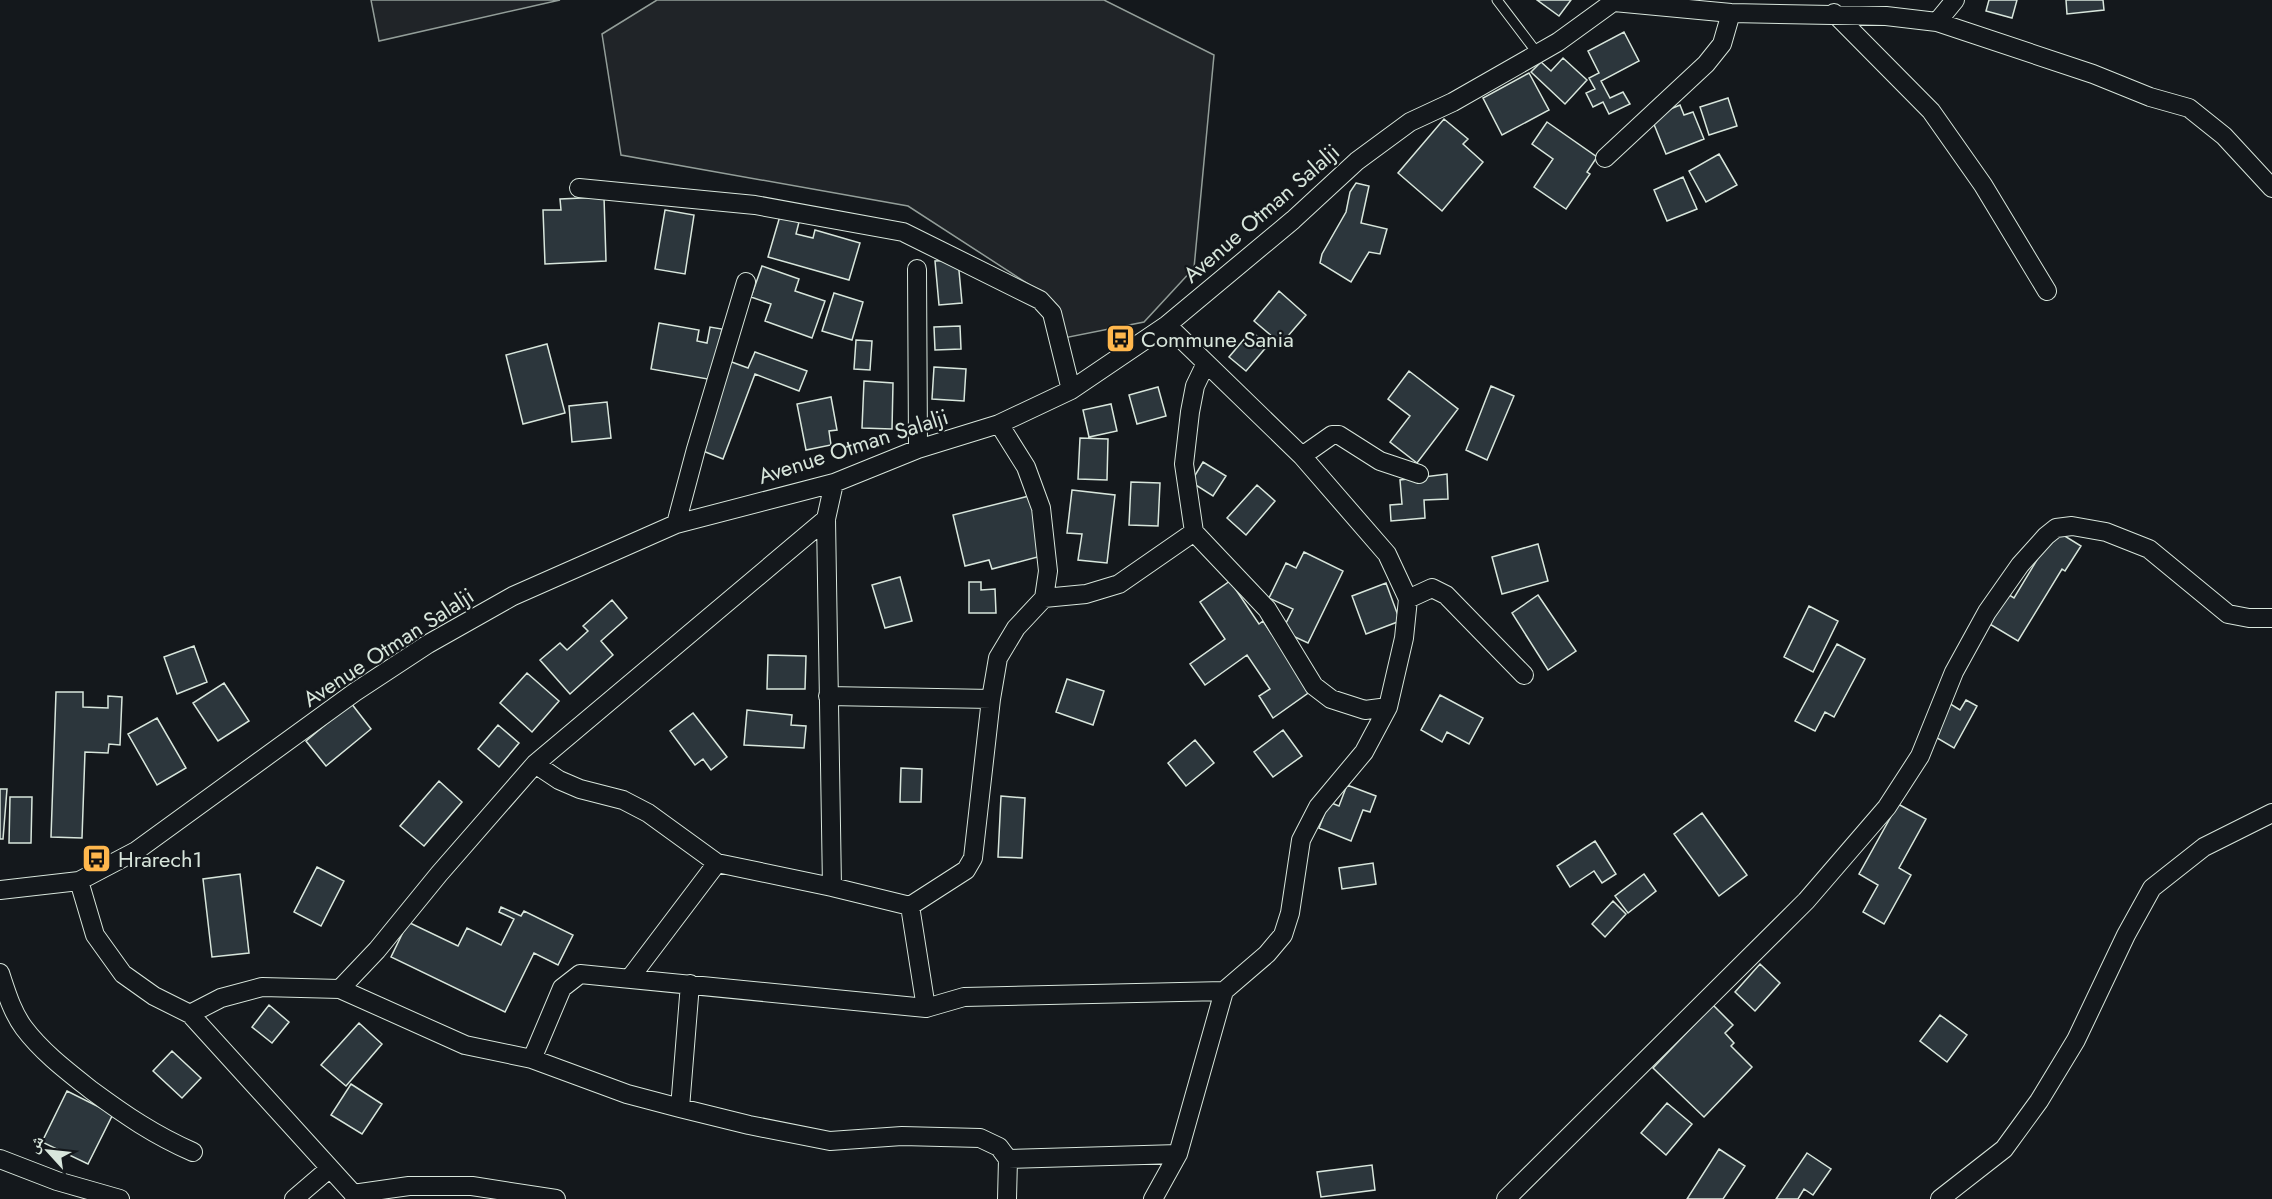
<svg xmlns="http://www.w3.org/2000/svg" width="2272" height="1199" font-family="Jost,'Noto Naskh Arabic',sans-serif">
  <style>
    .green { fill: #202428; stroke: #939e99; stroke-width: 1.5 }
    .building { fill: #2c363c; stroke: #d8e6dc; stroke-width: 1.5 }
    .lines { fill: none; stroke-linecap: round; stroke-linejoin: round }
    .service-casing { stroke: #d8e6dc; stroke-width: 11 }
    .minor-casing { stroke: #d8e6dc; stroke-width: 20 }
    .service { stroke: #14181c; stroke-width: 9 }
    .minor { stroke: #14181c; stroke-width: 18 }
    .labels { text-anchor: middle; stroke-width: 4.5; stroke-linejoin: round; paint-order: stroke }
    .street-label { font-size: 22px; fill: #d8e6dc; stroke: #14181c }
    .poi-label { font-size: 22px; fill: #d8e6dc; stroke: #14181c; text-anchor: start }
  </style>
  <rect width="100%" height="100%" fill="#14181c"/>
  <path class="green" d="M 371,0 L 560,0 L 379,41 Z
    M 657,0 L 1104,0 L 1214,55 L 1194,268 L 1144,322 L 1064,338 L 1036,289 L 908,206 L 621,155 L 602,34 Z"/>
  <path class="building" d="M 1537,0 L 1571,0 L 1559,16 Z
    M 1989,0 L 2017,0 L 2012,18 L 1986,11 Z
    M 2066,0 L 2103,0 L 2104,10 L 2067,14 Z
    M 1624,32 L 1639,61 L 1601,81 L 1610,98 L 1623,92 L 1630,104 L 1609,114 L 1603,102 L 1593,107 L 1586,93 L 1595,89 L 1589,78 L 1599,73 L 1588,51 Z
    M 1563,58 L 1587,80 L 1565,104 L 1531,72 L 1541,62 L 1551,71 Z
    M 1529,73 L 1549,110 L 1502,135 L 1483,98 Z
    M 1728,98 L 1737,126 L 1709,135 L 1700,107 Z
    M 1680,105 L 1684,115 L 1693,112 L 1704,139 L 1666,154 L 1651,117 Z
    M 1444,119 L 1468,139 L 1463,144 L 1483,162 L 1442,211 L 1398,173 Z
    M 1547,122 L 1597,157 L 1587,172 L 1590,174 L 1566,209 L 1534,187 L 1553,159 L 1532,144 Z
    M 1719,154 L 1737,185 L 1706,202 L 1689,171 Z
    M 1683,177 L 1697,209 L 1667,221 L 1654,190 Z
    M 1356,183 L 1369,186 L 1361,223 L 1387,229 L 1380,254 L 1369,252 L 1351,282 L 1320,263 L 1322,254 L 1346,212 L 1350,192 Z
    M 604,197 L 606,261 L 545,264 L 543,210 L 561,210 L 560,199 Z
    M 665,210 L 694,215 L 685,274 L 655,269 Z
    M 780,216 L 799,222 L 796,234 L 813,238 L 815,230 L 860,243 L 849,280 L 768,257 Z
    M 958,260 L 962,303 L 939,305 L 935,261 Z
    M 762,266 L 799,279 L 795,291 L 825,301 L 812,338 L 765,321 L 771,304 L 751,297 Z
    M 1279,291 L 1306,315 L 1281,344 L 1254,321 Z
    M 834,293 L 863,302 L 852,340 L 822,331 Z
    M 659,323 L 699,330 L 697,341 L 707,343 L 710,327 L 722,329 L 713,380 L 651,369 Z
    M 960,326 L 961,349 L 935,350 L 934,327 Z
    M 1251,331 L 1268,345 L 1246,371 L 1229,357 Z
    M 856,340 L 872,341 L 870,370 L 854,369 Z
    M 547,344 L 565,413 L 523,424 L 506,355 Z
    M 755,352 L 807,371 L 799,391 L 755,374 L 723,459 L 698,449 L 729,361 L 748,368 Z
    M 934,367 L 966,369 L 964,401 L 932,399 Z
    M 1409,371 L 1458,409 L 1417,463 L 1390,442 L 1410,416 L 1388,399 Z
    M 864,381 L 893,383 L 892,429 L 862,428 Z
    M 1491,386 L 1514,396 L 1487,460 L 1466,450 Z
    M 1158,387 L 1166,416 L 1137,424 L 1129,395 Z
    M 831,397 L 837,430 L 829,431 L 831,445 L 806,450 L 797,404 Z
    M 607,402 L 611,438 L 572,442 L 569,406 Z
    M 1111,404 L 1117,431 L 1089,437 L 1083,410 Z
    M 1080,438 L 1108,439 L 1107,480 L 1078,479 Z
    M 1203,462 L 1226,476 L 1213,496 L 1191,482 Z
    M 1447,474 L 1448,499 L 1424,500 L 1425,518 L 1391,521 L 1390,505 L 1402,504 L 1400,480 Z
    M 1131,482 L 1160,483 L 1158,526 L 1129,525 Z
    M 1257,485 L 1275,501 L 1246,535 L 1227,518 Z
    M 1072,490 L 1115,495 L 1107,563 L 1078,560 L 1082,534 L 1067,533 Z
    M 1029,496 L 1045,555 L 992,569 L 989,560 L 965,566 L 953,515 Z
    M 2055,530 L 2081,546 L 2065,571 L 2062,569 L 2018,641 L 1988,623 L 2006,593 L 2014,598 Z
    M 1538,544 L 1548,581 L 1502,594 L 1492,557 Z
    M 1304,552 L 1343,571 L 1308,643 L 1282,631 L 1293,609 L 1269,598 L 1286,563 L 1296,568 Z
    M 900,577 L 912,621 L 885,628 L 872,585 Z
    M 1230,581 L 1259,624 L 1263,621 L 1311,691 L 1273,718 L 1259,696 L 1270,689 L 1247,655 L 1205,685 L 1190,664 L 1225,639 L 1200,602 Z
    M 969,582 L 981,582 L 981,590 L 995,589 L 996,613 L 969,613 Z
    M 1386,583 L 1400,621 L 1366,634 L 1352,596 Z
    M 1538,595 L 1576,651 L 1548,670 L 1512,613 Z
    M 612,600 L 627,618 L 601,641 L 613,655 L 570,694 L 540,660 L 560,643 L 567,650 L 588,631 L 583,626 Z
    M 1809,606 L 1838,621 L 1813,672 L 1784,657 Z
    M 1837,644 L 1865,659 L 1834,717 L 1825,712 L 1815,731 L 1795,721 Z
    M 194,646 L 207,682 L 177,694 L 164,657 Z
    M 768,655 L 806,656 L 805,689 L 767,689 Z
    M 527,673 L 559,701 L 532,732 L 500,703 Z
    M 1067,679 L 1104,691 L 1093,725 L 1056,712 Z
    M 224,683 L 249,721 L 218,741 L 193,703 Z
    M 56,692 L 83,692 L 83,707 L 108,708 L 108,696 L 122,697 L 120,745 L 109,744 L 108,753 L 85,752 L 82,838 L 51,837 Z
    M 1440,695 L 1483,718 L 1469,744 L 1447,732 L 1442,742 L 1421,730 Z
    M 1966,700 L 1977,706 L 1954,748 L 1932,735 L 1949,703 L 1960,710 Z
    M 351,703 L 371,729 L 326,766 L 306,741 Z
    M 747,710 L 792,715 L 791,725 L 806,726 L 804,748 L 744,745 Z
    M 693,713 L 727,757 L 711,770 L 703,759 L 695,765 L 670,731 Z
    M 157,718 L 186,768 L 157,785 L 128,734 Z
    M 498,725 L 519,743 L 499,767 L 478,749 Z
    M 1283,730 L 1302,756 L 1273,777 L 1254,752 Z
    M 1195,740 L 1214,763 L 1186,786 L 1168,763 Z
    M 901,768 L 922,769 L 921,802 L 900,802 Z
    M 439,781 L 462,802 L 424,846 L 400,826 Z
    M 1347,785 L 1376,796 L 1370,812 L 1363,810 L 1351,841 L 1319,828 L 1329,802 L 1339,806 Z
    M 0,789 L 7,789 L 3,839 L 0,839 Z
    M 1001,796 L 1025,798 L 1022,858 L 998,857 Z
    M 10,797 L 32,797 L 31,843 L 9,843 Z
    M 1898,804 L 1926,819 L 1899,868 L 1911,875 L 1884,924 L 1863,912 L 1878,885 L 1859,874 Z
    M 1702,813 L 1747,875 L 1719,896 L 1674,834 Z
    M 1595,841 L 1616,874 L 1602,883 L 1594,871 L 1570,887 L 1557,866 Z
    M 1373,863 L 1376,884 L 1342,889 L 1339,868 Z
    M 317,867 L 344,881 L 321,926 L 294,912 Z
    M 240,874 L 249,953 L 212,957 L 203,879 Z
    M 1644,874 L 1656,891 L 1628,913 L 1615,896 Z
    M 1613,901 L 1626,914 L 1605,937 L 1592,924 Z
    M 501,907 L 521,916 L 524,911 L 573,935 L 558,965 L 534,953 L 505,1012 L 391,957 L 408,922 L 458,946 L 467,928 L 501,945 L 514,919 L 499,912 Z
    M 1760,964 L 1780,983 L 1755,1011 L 1735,992 Z
    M 269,1005 L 289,1022 L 272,1043 L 252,1027 Z
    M 1713,1005 L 1733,1025 L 1725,1033 L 1734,1043 L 1731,1046 L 1752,1067 L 1704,1117 L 1653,1068 Z
    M 1940,1015 L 1967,1035 L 1947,1062 L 1920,1041 Z
    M 359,1023 L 382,1044 L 346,1086 L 321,1065 Z
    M 172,1051 L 201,1078 L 182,1098 L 153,1071 Z
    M 351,1084 L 382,1104 L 362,1134 L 331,1115 Z
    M 67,1091 L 113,1114 L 88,1164 L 42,1142 Z
    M 1667,1103 L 1692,1124 L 1666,1155 L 1641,1133 Z
    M 1719,1149 L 1745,1166 L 1723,1199 L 1687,1199 Z
    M 1807,1153 L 1831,1169 L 1813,1195 L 1804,1189 L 1798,1199 L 1776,1199 Z
    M 1372,1165 L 1375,1190 L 1321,1197 L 1317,1172 Z"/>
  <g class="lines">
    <defs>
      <path id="service" d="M 1497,0 L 1538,54"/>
      <path id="minor" d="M 1614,2 L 1731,13 L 1886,16 L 1937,22 L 2093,74 L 2150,97 L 2189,108 L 2224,136 L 2272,188
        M 1834,13 L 1931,111 L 1983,185 L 2047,291
        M 1937,22 L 1955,0
        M 1605,158 L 1706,64 L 1722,44 L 1731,13
        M 579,188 L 755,205 L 903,232 L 1040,300 L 1052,313 L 1071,390
        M 917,269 L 918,449
        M 1206,363 L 1195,386 L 1190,412 L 1184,464 L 1194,532 L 1267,609 L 1314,686 L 1331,699 L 1365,710 L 1388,707
        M 1302,456 L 1332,435 L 1339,435 L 1380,461 L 1419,474
        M 676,524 L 696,449 L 746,282
        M 1044,598 L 1086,594 L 1119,584 L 1194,532
        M 1408,599 L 1432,588 L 1446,595 L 1524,675
        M 828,696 L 991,699
        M 535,764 L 559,780 L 580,789 L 623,800 L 648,813 L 717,863 L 630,978
        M 717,863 L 832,887 L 910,906
        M 79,881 L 95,935 L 123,974 L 154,996 L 190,1014 L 358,1199
        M 832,887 L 826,519 L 834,483
        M 0,890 L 79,881 L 136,851 L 355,692 L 428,644 L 513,596 L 676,524 L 834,483 L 918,449 L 999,424 L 1071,390 L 1167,325 L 1293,220 L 1357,161 L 1410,122 L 1453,102 L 1558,42 L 1616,0
        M 0,973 C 6,991 12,1012 24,1028 C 42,1052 67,1071 91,1090 C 125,1115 154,1135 193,1152
        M 340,989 L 377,950 L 439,874 L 535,764 L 826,519
        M 926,1008 L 910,906 L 966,870 L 973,858 L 991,699 L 998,658 L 1016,628 L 1044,598 L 1048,571 L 1041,508 L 1026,467 L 999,424
        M 190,1014 L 221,998 L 262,987 L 340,989 L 465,1045 L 532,1059 L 627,1094 L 680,1108 L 749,1125 L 830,1141 L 902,1136 L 980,1138 L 999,1147 L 1008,1159 L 1178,1154
        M 532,1059 L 562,988 L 580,974 L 926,1008 L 964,997 L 1224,991
        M 680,1108 L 690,984
        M 0,1159 L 57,1181 L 120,1199
        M 353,1194 L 409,1186 L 472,1186 L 556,1199
        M 294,1199 L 329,1169
        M 1007,1199 L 1008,1159
        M 1153,1199 L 1178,1154 L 1224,991 L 1267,954 L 1283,935 L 1290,913 L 1301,840 L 1318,807 L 1364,752 L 1388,707 L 1404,638 L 1408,599 L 1387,554 L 1302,456 L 1167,325
        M 1506,1199 L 1806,901 L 1887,807 L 1920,756 L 1954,672 L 1987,612 L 2020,565 L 2046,536 L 2056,528 L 2072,526 L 2106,532 L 2149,549 L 2228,614 L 2249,618 L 2272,618
        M 1940,1199 L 2004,1149 L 2039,1101 L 2076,1040 L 2126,935 L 2152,888 L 2204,847 L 2272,813"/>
    </defs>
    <use href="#service" class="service-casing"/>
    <use href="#minor" class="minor-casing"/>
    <use href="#service" class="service"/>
    <use href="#minor" class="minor"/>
  </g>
  <defs>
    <symbol id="bus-square" viewBox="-11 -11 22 22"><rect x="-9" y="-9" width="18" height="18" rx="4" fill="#ffb74d" stroke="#14181c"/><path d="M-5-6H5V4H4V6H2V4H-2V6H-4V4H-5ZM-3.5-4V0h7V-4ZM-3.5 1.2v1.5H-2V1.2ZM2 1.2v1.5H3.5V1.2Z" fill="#111"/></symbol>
  </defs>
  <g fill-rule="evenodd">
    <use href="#bus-square" x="1104" y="322" width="33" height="33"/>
    <use href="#bus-square" x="80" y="842" width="33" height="33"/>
  </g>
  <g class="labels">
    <g class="street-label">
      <text transform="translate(1261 213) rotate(-41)" y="8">Avenue Otman Salalji</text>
      <text transform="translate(853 446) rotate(-18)" y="8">Avenue Otman Salalji</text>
      <text transform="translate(388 647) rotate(-33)" y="8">Avenue Otman Salalji</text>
    </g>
    <g class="poi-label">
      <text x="1141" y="347">Commune Sania</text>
      <text x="118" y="867">Hrarech1</text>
    </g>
  </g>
  <g transform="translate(48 1151) rotate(297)" stroke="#14181c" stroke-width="4.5" paint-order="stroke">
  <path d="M0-4.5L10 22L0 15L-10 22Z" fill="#d8e6dc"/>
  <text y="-9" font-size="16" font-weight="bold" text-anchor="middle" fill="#d8e6dc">ش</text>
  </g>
</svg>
